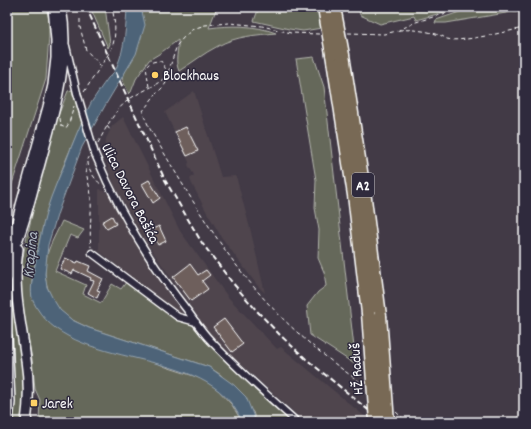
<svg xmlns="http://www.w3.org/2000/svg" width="531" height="429" font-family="Dekko,sans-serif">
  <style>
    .built { fill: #4f454d }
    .green { fill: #65685a; stroke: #b2b4ac }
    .water { fill: #4d6478; stroke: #94a2ae }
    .building { fill: #6e5f5c; stroke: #fff }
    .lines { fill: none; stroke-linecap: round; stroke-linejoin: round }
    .minor-casing { stroke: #fff; stroke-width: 9 }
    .secondary-casing { stroke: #fff; stroke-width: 12 }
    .motorway-casing { stroke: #fff; stroke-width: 15 }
    .path { stroke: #fff; stroke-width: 1; stroke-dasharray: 4 3; stroke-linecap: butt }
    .minor { stroke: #2f2a3d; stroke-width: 6 }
    .secondary { stroke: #2f2a3d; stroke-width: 9 }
    .motorway { stroke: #786954; stroke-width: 12 }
    .rail { stroke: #fff; stroke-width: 2; stroke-dasharray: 6 3; stroke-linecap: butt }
    .minor-bridge-casing { stroke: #fff; stroke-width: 9; stroke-linecap: butt }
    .motorway-bridge-casing { stroke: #fff; stroke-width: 15; stroke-linecap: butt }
    .minor-bridge { stroke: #2f2a3d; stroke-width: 6 }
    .motorway-bridge { stroke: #786954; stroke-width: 12 }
    .poi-dot { fill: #ffd166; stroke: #2f2a3d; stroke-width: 1.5 }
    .labels { text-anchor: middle; stroke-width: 3; stroke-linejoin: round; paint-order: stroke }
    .shield { fill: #2f2a3d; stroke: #c1bfc5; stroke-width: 1 }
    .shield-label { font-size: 14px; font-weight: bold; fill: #fff }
    .poi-label { font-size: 15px; fill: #fff; stroke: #2f2a3d; text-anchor: start }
    .street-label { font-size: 15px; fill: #fff; stroke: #2f2a3d }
    .water-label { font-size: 16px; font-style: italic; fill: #afb9c2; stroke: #2f2a3d }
  </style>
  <rect width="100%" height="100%" fill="#423a46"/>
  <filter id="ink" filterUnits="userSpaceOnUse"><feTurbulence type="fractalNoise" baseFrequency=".025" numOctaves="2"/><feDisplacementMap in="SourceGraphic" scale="8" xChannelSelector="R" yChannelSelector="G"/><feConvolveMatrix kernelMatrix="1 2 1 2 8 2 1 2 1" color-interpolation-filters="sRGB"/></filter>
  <g filter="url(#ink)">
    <path class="built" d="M 194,91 L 221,177 L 236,176 L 251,232 L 265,293 L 257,285 L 222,238 L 205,209 L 192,184 L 190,179 L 194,175 L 188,165 L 189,162 L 165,112 Z
      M 123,117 L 180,231 L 228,297 L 277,349 L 281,347 L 369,420 L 369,422 L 305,422 L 225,350 L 207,330 L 142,236 L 117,191 L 109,171 L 105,153 L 106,139 L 112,126 Z
      M 99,189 L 108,193 L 126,228 L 164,287 L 182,312 L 179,314 L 99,251 Z"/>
    <path class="green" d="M 7,7 L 46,7 L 49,20 L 49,36 L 46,79 L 11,187 L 7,212 Z
      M 90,7 L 105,7 L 110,44 L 108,48 Z
      M 141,7 L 217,7 L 209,28 C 231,25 255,25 276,33 C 257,35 236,36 218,46 C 204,53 192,63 179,71 C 174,60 179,51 178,40 L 159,54 L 149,60 L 136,79 L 131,92 L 129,94 L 122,79 L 124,75 L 141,11 Z
      M 259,7 L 318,7 L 322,28 L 303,31 L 289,29 L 254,21 Z
      M 358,7 L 462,7 L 416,20 L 414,16 L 380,24 L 360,15 Z
      M 474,7 L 524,7 L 524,10 L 446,23 L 435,23 L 436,20 Z
      M 314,57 L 324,87 L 356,365 L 310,335 L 307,306 L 318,292 L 326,286 L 324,272 L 318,258 L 319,230 L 315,208 L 316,180 L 296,59 Z
      M 72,90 L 82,123 C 62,167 44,211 36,259 C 33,272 30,284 33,298 C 33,302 36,305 38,309 L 166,367 L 203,379 L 218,390 L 232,405 L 242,422 L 39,422 L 40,400 L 35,389 L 32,359 L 22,305 L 21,288 L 22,263 L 26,240 L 43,170 L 58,116 L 68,91 Z
      M 62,221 L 84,230 L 78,238 L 70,235 L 55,271 L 86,285 L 83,294 L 101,303 L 112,284 L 121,289 L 127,281 L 178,321 L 181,321 L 192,325 L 222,358 L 288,417 L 289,422 L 256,422 L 253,412 L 221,375 L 209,367 L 89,328 C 79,323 68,319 60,310 C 47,296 42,274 47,255 C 50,244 57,232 62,221 Z
      M 10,294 L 21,354 L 25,391 L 22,422 L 13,422 L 14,384 Z"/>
    <path class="water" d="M 127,7 L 141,7 L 145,25 L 136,54 L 106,104 L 82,147 L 58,212 L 48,245 L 45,274 L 47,287 L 52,297 L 60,310 L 72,320 L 89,328 L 209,367 L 234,385 L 246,397 L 256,422 L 242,422 C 209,340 68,376 33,301 C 29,291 33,276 35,265 C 38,246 42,228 47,209 C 52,193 59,177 66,161 C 73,142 81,122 91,103 C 96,95 102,86 108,78 C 111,75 116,71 117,66 C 125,48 126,26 127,7 Z"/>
    <path class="building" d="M 186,127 L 198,151 L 187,156 L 175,132 Z
      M 149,180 L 160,198 L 153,203 L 142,184 Z
      M 112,216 L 116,224 L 107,229 L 102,222 Z
      M 159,226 L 166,241 L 158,245 L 151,230 Z
      M 65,258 L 77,263 L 78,261 L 90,266 L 88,271 L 103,279 L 97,290 L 100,291 L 97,298 L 88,293 L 94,281 L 90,280 L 91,278 L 74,270 L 72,274 L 60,269 Z
      M 190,264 L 198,275 L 206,270 L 210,275 L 202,281 L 208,289 L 191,301 L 173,277 Z
      M 224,319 L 243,344 L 232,352 L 213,327 Z"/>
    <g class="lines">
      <defs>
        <path id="minor" d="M 66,46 L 77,93
          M 95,154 C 118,210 150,263 187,310 C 195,321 202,332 211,341 C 238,370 268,396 297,422
          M 92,253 L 178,317 L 196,322"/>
        <path id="secondary" d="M 17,241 C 26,219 31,195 38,171 C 49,129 64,84 64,40 C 64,29 63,18 61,7
          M 18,249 C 12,290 21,321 26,360 C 29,380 29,402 26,422
          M 7,278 L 13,250 L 15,230 L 21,205 L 48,107 L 53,85 L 56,58 L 56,40 L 53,7
          M 7,337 L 10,402 L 8,422"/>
        <path id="motorway" d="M 332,54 L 354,195 L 368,313
          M 343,55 L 364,191 L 380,316"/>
      </defs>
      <use href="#minor" class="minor-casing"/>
      <use href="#secondary" class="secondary-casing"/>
      <use href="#motorway" class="motorway-casing"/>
      <path class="path" d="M 80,19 L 80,27 L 86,50 L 100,65
        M 399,30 C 413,29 429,31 442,36 C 444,37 445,38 447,39 C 462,43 507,31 524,28
        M 348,33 L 384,34 L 397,31 L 416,22 L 467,7
        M 319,34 L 291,33 L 262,26 L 229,23 L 205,25 L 193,29 L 184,37 L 177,45 L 168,73 L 167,81 L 164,86 L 155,95 L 143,111 L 144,116 L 150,129 C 183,185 216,244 259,293 C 289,328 325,358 363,384
        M 149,87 L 146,67 C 150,62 154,61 161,61 L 168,73
        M 84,92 L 111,50 C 117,36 115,22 112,7
        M 60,118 L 61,126 L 66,128 L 69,123 L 74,106
        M 107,126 L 110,130
        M 98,143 C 107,126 115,109 131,98 C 143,90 158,86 168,74
        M 90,156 C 81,168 90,182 91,196 C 92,213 89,230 91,247
        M 88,162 C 88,170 96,181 102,185
        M 396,412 L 407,422"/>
      <use href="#minor" class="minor"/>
      <use href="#secondary" class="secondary"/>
      <use href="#motorway" class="motorway"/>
      <path class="rail" d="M 86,7 L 165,180 L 202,243 L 231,281 L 257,311 L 280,335 L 306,359 L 383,422"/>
      <defs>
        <path id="minor-bridge" d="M 77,93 L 95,154"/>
        <path id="motorway-bridge" d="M 324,7 L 332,54
          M 334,7 L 343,55
          M 368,313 L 376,422
          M 380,316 L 388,422"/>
      </defs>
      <use href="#minor-bridge" class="minor-bridge-casing"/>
      <use href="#motorway-bridge" class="motorway-bridge-casing"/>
      <use href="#minor-bridge" class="minor-bridge"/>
      <use href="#motorway-bridge" class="motorway-bridge"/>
    </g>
  </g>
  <g class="poi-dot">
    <circle cx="155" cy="75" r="4"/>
    <rect x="30" y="399" width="8" height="8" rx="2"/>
  </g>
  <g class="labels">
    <rect class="shield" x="352" y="173" width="22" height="24" rx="3"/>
    <g class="shield-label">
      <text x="363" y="190">A2</text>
    </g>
    <g class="poi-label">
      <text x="163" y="80">Blockhaus</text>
      <text x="42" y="408">Jarek</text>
    </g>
    <g class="street-label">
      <text transform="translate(131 193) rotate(63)" y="5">Ulica Davora Bašića</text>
      <text transform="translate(356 369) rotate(-94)" y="5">HŽ Raduš</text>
    </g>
    <g class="water-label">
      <text transform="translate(29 255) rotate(-84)" y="6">Krapina</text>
    </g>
  </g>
  <rect width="531" height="429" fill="none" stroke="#2f2a3d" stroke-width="24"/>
  <rect x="12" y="12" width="507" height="405" fill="none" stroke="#fff" stroke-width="1.5" filter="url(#ink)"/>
</svg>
